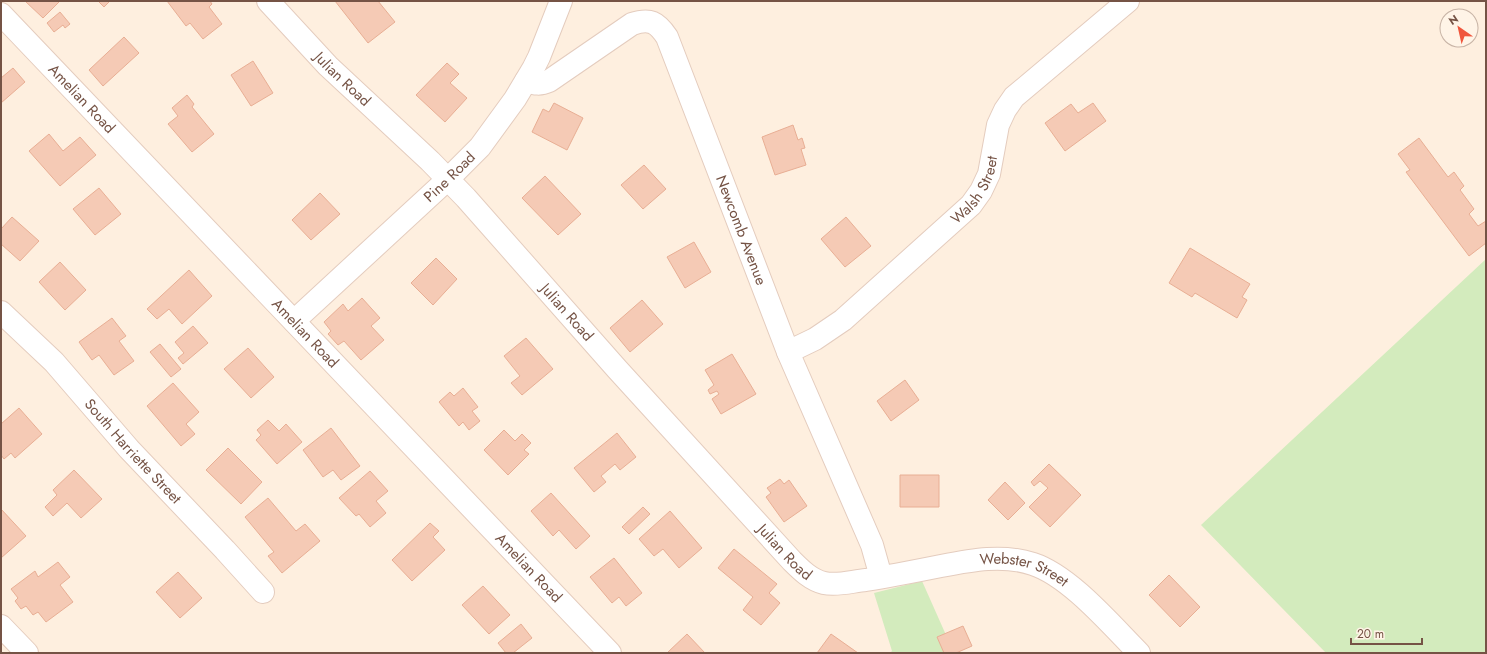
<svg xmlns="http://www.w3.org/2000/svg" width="1487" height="654" font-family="Jost,sans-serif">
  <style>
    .green { fill: #d3ebbd }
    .building { fill: #f5cab5; stroke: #e8ae94 }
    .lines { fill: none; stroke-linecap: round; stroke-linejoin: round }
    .street-casing { stroke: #e4ccbe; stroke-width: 24 }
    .street { stroke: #fff; stroke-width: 22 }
    .labels { text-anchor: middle; stroke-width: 3.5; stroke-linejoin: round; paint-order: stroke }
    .street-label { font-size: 15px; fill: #755345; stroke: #fff4e7 }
  </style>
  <rect width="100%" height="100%" fill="#feefdf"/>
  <path class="green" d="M 1486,259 L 1486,653 L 1326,653 L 1201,525 Z
    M 922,581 L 954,653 L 890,653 L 892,651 L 874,593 Z"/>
  <path class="building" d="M 25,1 L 60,1 L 43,18 Z
    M 98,1 L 110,1 L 104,7 Z
    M 167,1 L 210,1 L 212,4 L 209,7 L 222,24 L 203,39 L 190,23 L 186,26 Z
    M 335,1 L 378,1 L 395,22 L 368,43 Z
    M 60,12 L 70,24 L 65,28 L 63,25 L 54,32 L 47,23 Z
    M 124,37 L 139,53 L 103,86 L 89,70 Z
    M 253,61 L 273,93 L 251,106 L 231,75 Z
    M 447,63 L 459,74 L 450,83 L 467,98 L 445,122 L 416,95 Z
    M 13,68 L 25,82 L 1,103 L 1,78 Z
    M 187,95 L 194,104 L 192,107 L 214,134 L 192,152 L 168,124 L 178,116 L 172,108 Z
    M 554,103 L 583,118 L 567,150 L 532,132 L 543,109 L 549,112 Z
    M 1093,103 L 1106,121 L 1065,151 L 1045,123 L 1071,104 L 1078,113 Z
    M 793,125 L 798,140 L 802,138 L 805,148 L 801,149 L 806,165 L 775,175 L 762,137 Z
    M 49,134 L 63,151 L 80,137 L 96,155 L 60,186 L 29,151 Z
    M 1419,138 L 1448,177 L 1454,172 L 1464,186 L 1460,190 L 1474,209 L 1469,214 L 1478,226 L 1486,221 L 1486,243 L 1469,256 L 1406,172 L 1410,170 L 1398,154 Z
    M 644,165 L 666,189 L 643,209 L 621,185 Z
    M 545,176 L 581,214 L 558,235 L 522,198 Z
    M 99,188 L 121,214 L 95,235 L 73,209 Z
    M 320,193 L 340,214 L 311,240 L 292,220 Z
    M 12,217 L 39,241 L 20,261 L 1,244 L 1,229 Z
    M 846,217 L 871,246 L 845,267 L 821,239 Z
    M 694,242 L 711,272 L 685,288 L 667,257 Z
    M 1190,248 L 1250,284 L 1242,297 L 1247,300 L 1237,318 L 1195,293 L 1192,297 L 1169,283 Z
    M 436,258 L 457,279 L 433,305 L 411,283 Z
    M 60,262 L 86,290 L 65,310 L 39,282 Z
    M 189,270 L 212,296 L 182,324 L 169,309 L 157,319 L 147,309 Z
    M 362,298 L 380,318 L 371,326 L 384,340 L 361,360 L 344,341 L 338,345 L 328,334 L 331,331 L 324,322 L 343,304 L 348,311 Z
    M 642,300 L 663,324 L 630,352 L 610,328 Z
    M 112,318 L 126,336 L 119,341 L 134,361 L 114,375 L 99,355 L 92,360 L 79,342 Z
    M 193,326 L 208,343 L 183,364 L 178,358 L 184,353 L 175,342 Z
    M 526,338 L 553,369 L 522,395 L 511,383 L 520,376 L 504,356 Z
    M 160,344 L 181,369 L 171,377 L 150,352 Z
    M 248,348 L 274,377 L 251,398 L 224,369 Z
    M 732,354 L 756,394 L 721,414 L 712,399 L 719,394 L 717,391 L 710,394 L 708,390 L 714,385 L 705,370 Z
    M 905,380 L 919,400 L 891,421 L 877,401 Z
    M 173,383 L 199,412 L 186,424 L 195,434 L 181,446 L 147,406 Z
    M 463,388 L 478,407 L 472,411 L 480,421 L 469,430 L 463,422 L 459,426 L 439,402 L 450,392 L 454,396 Z
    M 19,408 L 42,434 L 15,458 L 11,453 L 4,459 L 1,455 L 1,424 Z
    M 268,420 L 279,431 L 286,424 L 302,442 L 277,464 L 256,440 L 261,435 L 257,430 Z
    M 331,428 L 360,466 L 341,480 L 333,470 L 323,477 L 303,450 Z
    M 504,430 L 515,441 L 522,434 L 531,443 L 524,450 L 529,454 L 508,475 L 484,450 Z
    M 617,433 L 636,457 L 620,470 L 615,464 L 601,476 L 606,482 L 594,492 L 574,468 Z
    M 228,448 L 262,482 L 241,504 L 206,470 Z
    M 1049,464 L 1081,495 L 1050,527 L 1029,507 L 1048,488 L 1040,481 L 1034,486 L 1031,482 Z
    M 74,470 L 102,499 L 81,518 L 67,503 L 53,516 L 45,507 L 57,495 L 53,490 Z
    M 370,471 L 388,491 L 376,501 L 386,513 L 370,527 L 359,514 L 356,516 L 339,498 Z
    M 900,475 L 939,475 L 939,507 L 900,507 Z
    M 780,479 L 784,484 L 789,480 L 807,506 L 784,522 L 766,497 L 771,493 L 767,488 Z
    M 1005,482 L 1025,503 L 1008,520 L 988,500 Z
    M 551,493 L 590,536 L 576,549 L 559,530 L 553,536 L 531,511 Z
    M 268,498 L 296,531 L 305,524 L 320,541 L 282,573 L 268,556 L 274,552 L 245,517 Z
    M 643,507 L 650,514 L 629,534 L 622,527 Z
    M 1,509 L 26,536 L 1,558 Z
    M 670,511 L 702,548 L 679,568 L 663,549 L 654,556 L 639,539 Z
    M 430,523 L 439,531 L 433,537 L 445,550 L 412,581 L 392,560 Z
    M 734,549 L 777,584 L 769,593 L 780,603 L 761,625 L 743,610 L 753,597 L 718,568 Z
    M 614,558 L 642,593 L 626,606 L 619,597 L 612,603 L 590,577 Z
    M 58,562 L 70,577 L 60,585 L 73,602 L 46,622 L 38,612 L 33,615 L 26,606 L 21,609 L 15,601 L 18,598 L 11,589 L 35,571 L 38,577 Z
    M 178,572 L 202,598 L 180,618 L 156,592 Z
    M 1169,575 L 1200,607 L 1180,627 L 1149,595 Z
    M 483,586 L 510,615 L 489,634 L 462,605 Z
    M 521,624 L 532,638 L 513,653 L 506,653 L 498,643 Z
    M 963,626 L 972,646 L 956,653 L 944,653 L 937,637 Z
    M 687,634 L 705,653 L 667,653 Z
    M 831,634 L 858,653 L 817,653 Z"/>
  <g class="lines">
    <defs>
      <g id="street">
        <path id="s1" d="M 268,1 L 328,66 L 430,161 L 466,198 L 617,369 L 792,561 C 801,570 811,580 824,583 C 838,586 853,581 866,580 C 891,576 916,571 941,566 C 972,560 1003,554 1033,564 C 1070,576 1112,626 1139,653"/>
        <path id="s2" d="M 1,14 L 610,653"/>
        <path id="s3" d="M 526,81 C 535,84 540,85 549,81 L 632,24 C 650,18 657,22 667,37 L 788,352 L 872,545 L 881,577"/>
        <path id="s4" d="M 1,312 L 54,362 L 129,449 L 225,550 L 263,592"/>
        <path id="s5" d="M 294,321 L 448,179 L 480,147 L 515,99 L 533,69 L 539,57 L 561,1"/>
        <path id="s6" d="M 788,352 L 815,339 L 843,320 L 971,205 L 981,191 L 989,174 L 998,125 L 1005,110 L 1014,97 L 1128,1"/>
        <path d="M 1,626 L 27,653"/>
      </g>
    </defs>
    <use href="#street" class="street-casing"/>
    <use href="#street" class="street"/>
  </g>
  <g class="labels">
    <g class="street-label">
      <text dy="5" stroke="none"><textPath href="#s1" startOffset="108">Julian Road</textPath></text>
      <text dy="5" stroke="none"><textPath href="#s2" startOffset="117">Amelian Road</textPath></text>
      <text dy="5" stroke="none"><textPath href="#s5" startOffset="212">Pine Road</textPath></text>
      <text dy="5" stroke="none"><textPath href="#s6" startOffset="251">Walsh Street</textPath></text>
      <text dy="5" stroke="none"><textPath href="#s3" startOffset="373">Newcomb Avenue</textPath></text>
      <text dy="5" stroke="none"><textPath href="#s1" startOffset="432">Julian Road</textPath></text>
      <text dy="5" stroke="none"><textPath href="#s2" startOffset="441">Amelian Road</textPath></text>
      <text dy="5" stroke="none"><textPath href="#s4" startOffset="192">South Harriette Street</textPath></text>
      <text dy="5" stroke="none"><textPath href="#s1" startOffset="756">Julian Road</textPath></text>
      <text dy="5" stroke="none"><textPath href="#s2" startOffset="765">Amelian Road</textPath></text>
      <text dy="5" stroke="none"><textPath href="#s1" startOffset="1011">Webster Street</textPath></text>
    </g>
  </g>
  <rect width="1487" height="654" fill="none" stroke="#755345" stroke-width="4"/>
  <g transform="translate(1459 28) rotate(326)"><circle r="19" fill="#fff4e7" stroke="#c8b4a6"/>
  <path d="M0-3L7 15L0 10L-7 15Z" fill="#f0563c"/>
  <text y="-6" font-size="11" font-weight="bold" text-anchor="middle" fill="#755345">N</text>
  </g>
  <path d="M1351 638v6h71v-6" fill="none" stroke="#755345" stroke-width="2"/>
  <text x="1357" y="638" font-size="12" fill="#755345" stroke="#fff4e7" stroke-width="3" paint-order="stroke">20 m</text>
</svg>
